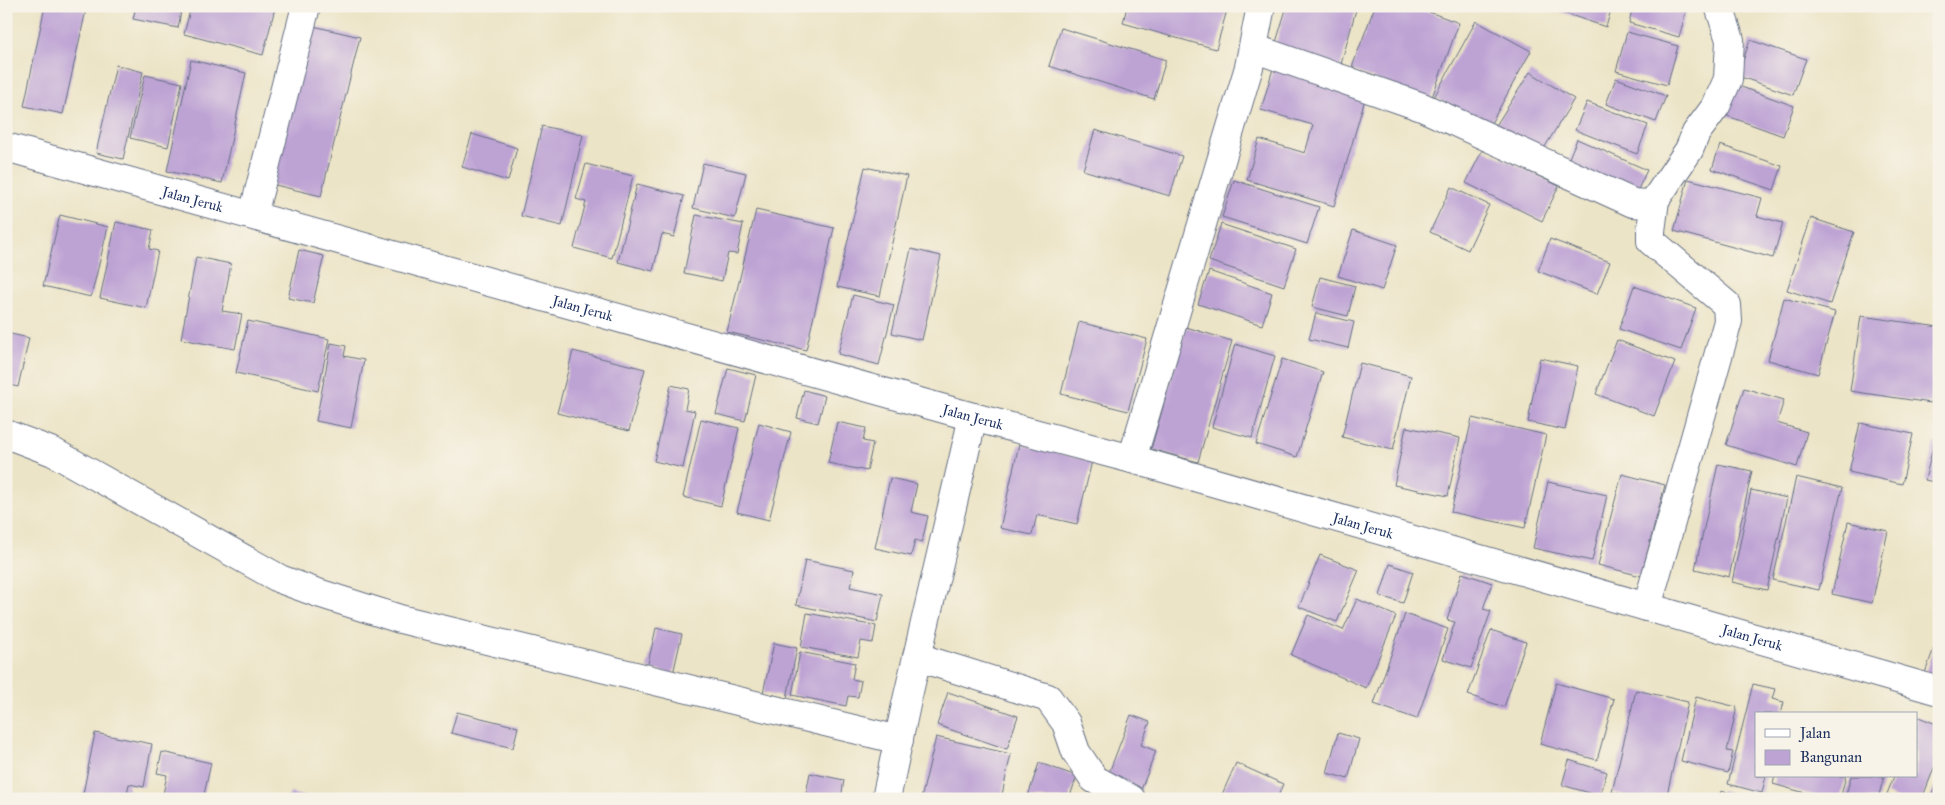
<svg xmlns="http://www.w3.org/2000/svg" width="1945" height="805" font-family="'IM FELL Great Primer',serif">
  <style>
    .building { fill: #bda3d4 }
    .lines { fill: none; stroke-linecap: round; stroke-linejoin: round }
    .street-casing { stroke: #646e82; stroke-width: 30 }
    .street { stroke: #fff; stroke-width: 28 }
    .labels { text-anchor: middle; stroke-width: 4; stroke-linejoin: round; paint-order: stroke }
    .street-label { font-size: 14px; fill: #1b2f5e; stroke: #f7f3e8 }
  </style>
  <rect width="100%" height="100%" fill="#f7f3e8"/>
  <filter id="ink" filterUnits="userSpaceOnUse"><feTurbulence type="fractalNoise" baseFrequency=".02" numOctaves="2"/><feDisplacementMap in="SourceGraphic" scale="10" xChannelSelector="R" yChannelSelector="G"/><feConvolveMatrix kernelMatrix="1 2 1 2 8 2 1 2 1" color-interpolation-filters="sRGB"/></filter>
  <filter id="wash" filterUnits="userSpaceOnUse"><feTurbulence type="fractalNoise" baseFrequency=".0096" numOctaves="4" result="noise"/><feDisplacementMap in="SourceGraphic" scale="20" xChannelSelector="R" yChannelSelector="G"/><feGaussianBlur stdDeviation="1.12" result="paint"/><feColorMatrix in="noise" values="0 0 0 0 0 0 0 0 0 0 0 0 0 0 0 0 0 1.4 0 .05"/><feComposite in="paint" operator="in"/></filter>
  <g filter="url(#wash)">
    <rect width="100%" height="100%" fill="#ece4c6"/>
    <g id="blocks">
      <path class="building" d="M 45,6 L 67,6 L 86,10 L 63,114 L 24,106 Z
        M 136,6 L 182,6 L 178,28 L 133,19 Z
        M 191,6 L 266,6 L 275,8 L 263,55 L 184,34 Z
        M 426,6 L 437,6 L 437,10 Z
        M 1127,6 L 1213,6 L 1227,10 L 1216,49 L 1123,23 Z
        M 1287,6 L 1357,6 L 1340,68 L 1274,49 Z
        M 1375,6 L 1413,6 L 1459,23 L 1431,100 L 1351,70 Z
        M 1556,6 L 1612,6 L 1606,27 L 1555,10 Z
        M 1633,6 L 1665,6 L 1686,12 L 1679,37 L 1629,23 Z
        M 1476,21 L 1531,51 L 1489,127 L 1434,97 Z
        M 309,25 L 360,37 L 321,196 L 271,184 Z
        M 1061,28 L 1166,60 L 1154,99 L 1049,66 Z
        M 1627,32 L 1678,46 L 1667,85 L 1616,71 Z
        M 1750,40 L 1806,59 L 1793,95 L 1738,76 Z
        M 191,60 L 246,73 L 222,183 L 167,171 Z
        M 116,65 L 143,72 L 123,159 L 96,153 Z
        M 1274,65 L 1367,92 L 1334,206 L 1247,180 L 1259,139 L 1305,153 L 1313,125 L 1261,110 Z
        M 1530,72 L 1574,99 L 1540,155 L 1495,127 Z
        M 145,75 L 182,83 L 168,147 L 130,138 Z
        M 1616,78 L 1666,96 L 1656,122 L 1606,104 Z
        M 1733,84 L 1794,106 L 1783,136 L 1722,114 Z
        M 1587,102 L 1648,125 L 1637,154 L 1575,130 Z
        M 542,126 L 583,135 L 562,226 L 521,216 Z
        M 1095,130 L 1182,156 L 1170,196 L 1083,170 Z
        M 472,134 L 517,148 L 508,181 L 462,167 Z
        M 1577,139 L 1647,170 L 1635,196 L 1566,165 Z
        M 1720,145 L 1782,166 L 1774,190 L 1712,169 Z
        M 1483,149 L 1559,186 L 1542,221 L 1466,183 Z
        M 703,163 L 746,173 L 735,218 L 693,208 Z
        M 586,164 L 633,176 L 612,258 L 574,248 L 586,202 L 576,199 Z
        M 865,167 L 907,176 L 880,296 L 837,287 Z
        M 1688,179 L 1762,198 L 1757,216 L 1783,223 L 1773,258 L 1674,231 Z
        M 1234,180 L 1319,207 L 1307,244 L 1222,217 Z
        M 637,184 L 684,196 L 674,237 L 662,234 L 653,271 L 618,262 Z
        M 1451,187 L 1489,205 L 1468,250 L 1430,232 Z
        M 756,210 L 834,228 L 806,350 L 727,332 Z
        M 60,215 L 108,227 L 91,297 L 43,286 Z
        M 696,215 L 743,224 L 737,254 L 728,253 L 722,281 L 684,273 Z
        M 1811,218 L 1854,232 L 1830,304 L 1787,290 Z
        M 116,222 L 153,230 L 149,249 L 158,251 L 146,308 L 100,298 Z
        M 1221,224 L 1296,249 L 1284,286 L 1209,261 Z
        M 1353,230 L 1397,245 L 1382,290 L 1338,276 Z
        M 1550,239 L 1610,262 L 1597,294 L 1538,271 Z
        M 911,249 L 941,256 L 922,340 L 892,333 Z
        M 299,250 L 324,256 L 313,303 L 288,298 Z
        M 196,257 L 231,264 L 222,311 L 242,314 L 235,349 L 181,339 Z
        M 1209,271 L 1272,293 L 1262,325 L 1198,304 Z
        M 1320,277 L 1355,286 L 1348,316 L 1312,307 Z
        M 1634,286 L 1696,308 L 1681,350 L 1619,329 Z
        M 853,295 L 894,305 L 879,365 L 838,354 Z
        M 1784,298 L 1835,312 L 1818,374 L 1768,360 Z
        M 1316,313 L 1354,322 L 1348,348 L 1309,339 Z
        M 1861,316 L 1939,327 L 1939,349 L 1931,403 L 1850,391 Z
        M 248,321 L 329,339 L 318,391 L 236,373 Z
        M 1079,322 L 1147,339 L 1128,411 L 1061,394 Z
        M 1186,327 L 1232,341 L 1198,462 L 1151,449 Z
        M 6,333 L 29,338 L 18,387 L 6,384 Z
        M 1617,340 L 1675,362 L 1654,416 L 1596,394 Z
        M 331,343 L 346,346 L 344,356 L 364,360 L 351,428 L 316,421 Z
        M 1235,344 L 1275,356 L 1252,438 L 1212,427 Z
        M 573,351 L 645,369 L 629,431 L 557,413 Z
        M 1540,358 L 1578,366 L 1565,430 L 1528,422 Z
        M 1282,359 L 1323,372 L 1297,457 L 1256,444 Z
        M 1360,363 L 1411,376 L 1393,450 L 1342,437 Z
        M 728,368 L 756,375 L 745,421 L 716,414 Z
        M 671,385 L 689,389 L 685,409 L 695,411 L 683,468 L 654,461 Z
        M 1744,388 L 1784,400 L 1777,423 L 1807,432 L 1797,467 L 1726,445 Z
        M 804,390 L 825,396 L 818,423 L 797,418 Z
        M 1472,418 L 1546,435 L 1525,528 L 1451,512 Z
        M 701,419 L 739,428 L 721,506 L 683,497 Z
        M 837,422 L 866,428 L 863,441 L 873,443 L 867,471 L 828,463 Z
        M 759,423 L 791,432 L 769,520 L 737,512 Z
        M 1860,423 L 1913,434 L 1902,484 L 1849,472 Z
        M 1406,427 L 1460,438 L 1448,496 L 1394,485 Z
        M 1934,443 L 1939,444 L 1939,483 L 1925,480 Z
        M 1019,444 L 1092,461 L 1077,524 L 1037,515 L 1032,535 L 1000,528 Z
        M 1718,464 L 1752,471 L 1729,577 L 1695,569 Z
        M 1622,474 L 1665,485 L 1641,576 L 1598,565 Z
        M 1796,477 L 1842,488 L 1819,590 L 1773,580 Z
        M 890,478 L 917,484 L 911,512 L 928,516 L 922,542 L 915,540 L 911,556 L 875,548 Z
        M 1548,482 L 1607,495 L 1592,561 L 1533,548 Z
        M 1751,490 L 1787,498 L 1767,590 L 1732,582 Z
        M 1938,519 L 1939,519 L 1939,537 L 1934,536 Z
        M 1848,522 L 1888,531 L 1872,603 L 1832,594 Z
        M 1320,555 L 1359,570 L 1337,622 L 1299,607 Z
        M 805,560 L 854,570 L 850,587 L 883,594 L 877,622 L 796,605 Z
        M 1390,564 L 1413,572 L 1403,603 L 1380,596 Z
        M 1462,573 L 1492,583 L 1483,609 L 1491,611 L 1471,668 L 1443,659 L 1455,622 L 1447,620 Z
        M 1357,599 L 1396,616 L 1366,688 L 1291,655 L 1308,615 L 1343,630 Z
        M 807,613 L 876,626 L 873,643 L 861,641 L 858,657 L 801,647 Z
        M 1405,614 L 1448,629 L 1417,719 L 1374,704 Z
        M 656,628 L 682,634 L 673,674 L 647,668 Z
        M 1491,630 L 1526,642 L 1504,707 L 1468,695 Z
        M 1939,634 L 1939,677 L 1925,673 Z
        M 774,643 L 797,648 L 787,698 L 763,693 Z
        M 800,652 L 855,663 L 852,679 L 861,681 L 858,697 L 848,696 L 846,706 L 792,695 Z
        M 1556,683 L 1614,699 L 1597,760 L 1540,744 Z
        M 1753,684 L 1775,689 L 1772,699 L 1784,702 L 1781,714 L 1756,714 L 1756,776 L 1766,776 L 1762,793 L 1728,784 Z
        M 1636,690 L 1688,702 L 1666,799 L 1639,799 L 1612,792 Z
        M 948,692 L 1018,716 L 1007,749 L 937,725 Z
        M 1696,697 L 1737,707 L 1727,751 L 1733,752 L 1728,773 L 1681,761 Z
        M 457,712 L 518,727 L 513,748 L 451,733 Z
        M 1131,715 L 1150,722 L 1141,745 L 1156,751 L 1141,790 L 1107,778 Z
        M 1916,716 L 1939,725 L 1939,755 L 1922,799 L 1898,799 L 1887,794 L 1894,776 L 1916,776 Z
        M 95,733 L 152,744 L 144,787 L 129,784 L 126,799 L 82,799 Z
        M 1338,733 L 1359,739 L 1348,779 L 1327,773 Z
        M 936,737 L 1011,754 L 1001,799 L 921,799 Z
        M 162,752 L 211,763 L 203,799 L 162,799 L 167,775 L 157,773 Z
        M 1569,760 L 1607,772 L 1600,796 L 1562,785 Z
        M 1039,763 L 1077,776 L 1069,799 L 1027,799 Z
        M 1236,763 L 1283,784 L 1277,799 L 1220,799 Z
        M 810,773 L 844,780 L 841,799 L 805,799 Z
        M 1775,776 L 1846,776 L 1840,799 L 1827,799 L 1773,784 Z
        M 1851,776 L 1884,776 L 1878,799 L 1845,799 Z
        M 1939,776 L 1939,799 L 1930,799 Z
        M 1721,791 L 1746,798 L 1746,799 L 1719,799 Z
        M 290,793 L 310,798 L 310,799 L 288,799 Z"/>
    </g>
  </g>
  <g filter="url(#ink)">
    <use href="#blocks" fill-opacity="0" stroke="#646e82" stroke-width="1"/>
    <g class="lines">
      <defs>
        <g id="street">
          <path d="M 1253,48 L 1422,107 L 1633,203 L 1647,204 L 1655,200 L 1689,150 L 1696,133 L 1716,106 L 1728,79 L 1730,40 L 1719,6"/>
          <path id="s1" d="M 6,147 L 973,417 L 1132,459 L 1939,691"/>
          <path d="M 253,215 L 306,6"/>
          <path d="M 6,434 L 53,452 L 280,579 L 315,592 L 400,619 L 899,740"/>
          <path d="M 1132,459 L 1249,67 L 1261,6"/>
          <path d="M 1647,607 L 1728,321 L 1727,305 L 1651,241 L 1651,231 L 1655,200"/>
          <path d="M 917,657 L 1048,698 L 1066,723 L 1076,752 L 1094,779 L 1131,799"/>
          <path d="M 886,799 L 907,700 L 973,417"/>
        </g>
      </defs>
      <use href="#street" class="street-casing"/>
      <use href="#street" class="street"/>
    </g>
  </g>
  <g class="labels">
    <g class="street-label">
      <text dy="5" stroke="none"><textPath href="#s1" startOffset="194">Jalan Jeruk</textPath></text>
      <text dy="5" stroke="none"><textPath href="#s1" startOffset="599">Jalan Jeruk</textPath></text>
      <text dy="5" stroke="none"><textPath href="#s1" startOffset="1004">Jalan Jeruk</textPath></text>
      <text dy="5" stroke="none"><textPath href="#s1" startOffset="1409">Jalan Jeruk</textPath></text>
      <text dy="5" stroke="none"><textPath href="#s1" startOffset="1814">Jalan Jeruk</textPath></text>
    </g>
  </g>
  <rect width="1945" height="805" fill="none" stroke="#f7f3e8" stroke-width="25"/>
  <rect x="1755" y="712" width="162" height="65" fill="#f7f3e8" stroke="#9fa5b1"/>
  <rect x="1765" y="729" width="25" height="8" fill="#ffffff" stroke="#9fa5b1"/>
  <text x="1800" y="738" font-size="15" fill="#1b2f5e">Jalan</text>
  <rect x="1765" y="750" width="25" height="15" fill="#bda3d4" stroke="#9fa5b1"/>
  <text x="1800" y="762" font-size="15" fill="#1b2f5e">Bangunan</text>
</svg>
